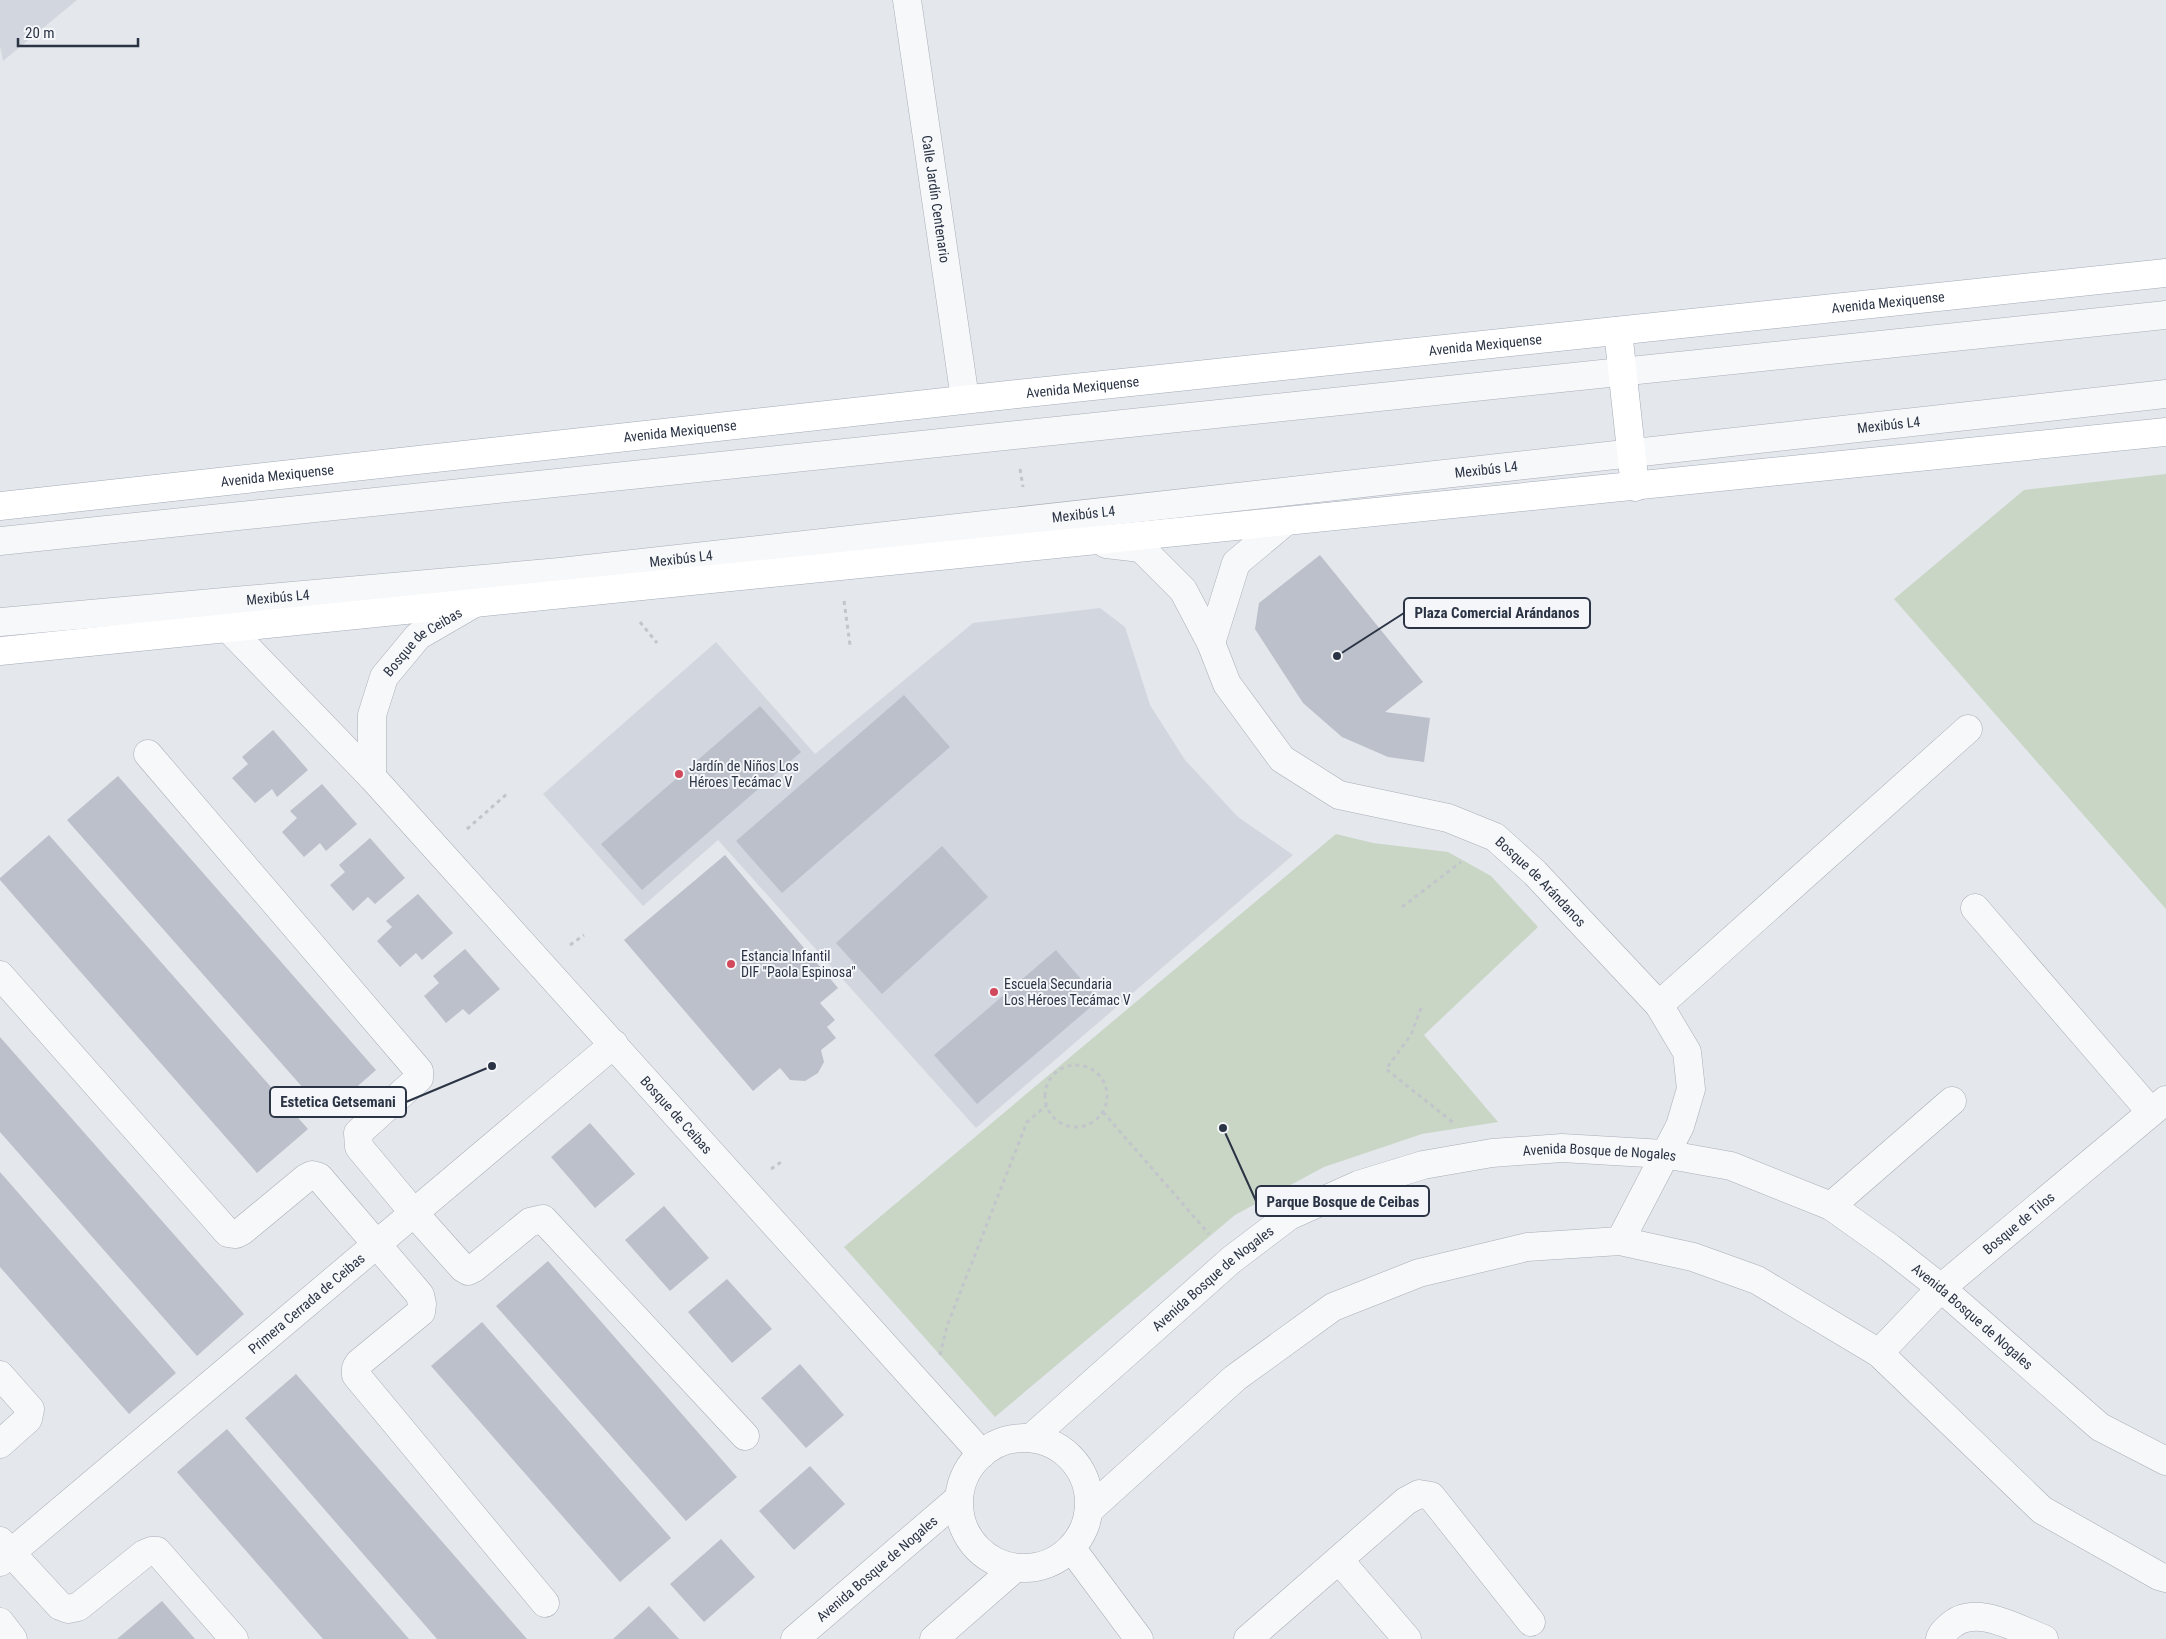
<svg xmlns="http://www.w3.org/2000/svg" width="2166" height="1639" font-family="'Roboto Condensed',sans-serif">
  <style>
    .built { fill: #d2d6de }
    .green { fill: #c9d6c5 }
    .building { fill: #bbc0ca }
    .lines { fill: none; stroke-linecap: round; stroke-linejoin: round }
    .minor-casing { stroke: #a9aeb7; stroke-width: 29 }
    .major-casing { stroke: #a3abb8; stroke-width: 29 }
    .path { stroke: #c2c5cb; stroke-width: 3; stroke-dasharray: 4 4; stroke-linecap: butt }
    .minor { stroke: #f7f8fa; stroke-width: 28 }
    .major { stroke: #fff; stroke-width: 28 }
    .poi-dot { fill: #d1495b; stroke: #f4f6f9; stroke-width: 2 }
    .labels { text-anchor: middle; stroke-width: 4; stroke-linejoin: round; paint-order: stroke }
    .street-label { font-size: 14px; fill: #2b3445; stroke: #f4f6f9 }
    .poi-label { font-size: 14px; fill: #2b3445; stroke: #f4f6f9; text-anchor: start }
    .leader { fill: none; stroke: #2b3445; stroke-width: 2 }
    .callout-dot { fill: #2b3445; stroke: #f4f6f9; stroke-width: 2 }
    .callout { fill: #f4f6f9; stroke: #2b3445; stroke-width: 2 }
    .callout-label { font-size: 15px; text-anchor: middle; font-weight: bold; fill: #2b3445 }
  </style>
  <rect width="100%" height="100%" fill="#e4e7ec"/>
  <path class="built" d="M 0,0 L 77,0 L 3,61 L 0,46 Z
    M 1100,608 L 1125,627 L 1150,705 L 1185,760 L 1238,817 L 1293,855 L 976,1128 L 718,840 L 643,906 L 543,794 L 716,642 L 815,754 L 973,623 Z"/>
  <path class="green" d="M 2166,474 L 2166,909 L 1894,599 L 2024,490 Z
    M 1336,834 L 1373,843 L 1448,852 L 1491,876 L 1538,927 L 1424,1035 L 1498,1122 L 1422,1134 L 1324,1167 L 1235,1215 L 995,1417 L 844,1247 Z"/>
  <path class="building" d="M 1320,555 L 1423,682 L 1385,712 L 1430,718 L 1424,762 L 1388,757 L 1342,737 L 1303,703 L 1255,629 L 1259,603 Z
    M 904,695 L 950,747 L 782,893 L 736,841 Z
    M 760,706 L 801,752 L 642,890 L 601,844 Z
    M 273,730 L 308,770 L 277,797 L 272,789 L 255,803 L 232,778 L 248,764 L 242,757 Z
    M 118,776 L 376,1070 L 326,1114 L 67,820 Z
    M 322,784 L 357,824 L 326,851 L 320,843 L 304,857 L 282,832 L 297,818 L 290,811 Z
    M 49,835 L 308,1129 L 257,1173 L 0,880 L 0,878 Z
    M 370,838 L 405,878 L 375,904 L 368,897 L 353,911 L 330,885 L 345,872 L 339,865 Z
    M 942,846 L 988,897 L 882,994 L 836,943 Z
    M 725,855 L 838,988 L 820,1003 L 835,1020 L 827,1027 L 836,1038 L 821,1050 L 824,1062 L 818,1073 L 805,1081 L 790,1080 L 780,1068 L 753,1091 L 624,940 Z
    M 418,894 L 453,933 L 422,960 L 416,953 L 400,967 L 377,941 L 392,927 L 386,921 Z
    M 465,949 L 500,989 L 469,1015 L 463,1009 L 446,1023 L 424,996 L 439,983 L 433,976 Z
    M 1056,950 L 1099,1000 L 977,1104 L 934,1055 Z
    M 0,1037 L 244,1314 L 197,1356 L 0,1132 Z
    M 590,1123 L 635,1174 L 595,1208 L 551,1157 Z
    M 0,1172 L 176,1373 L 129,1414 L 0,1267 Z
    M 664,1206 L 709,1258 L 670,1291 L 625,1240 Z
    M 548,1261 L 737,1477 L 686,1521 L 496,1306 Z
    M 727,1279 L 772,1329 L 732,1363 L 688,1312 Z
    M 482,1322 L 671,1538 L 620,1582 L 431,1366 Z
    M 800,1364 L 844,1415 L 806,1448 L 761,1398 Z
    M 296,1374 L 527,1639 L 437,1639 L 245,1418 Z
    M 227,1429 L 409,1639 L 323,1639 L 177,1472 Z
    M 810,1466 L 845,1504 L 794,1550 L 759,1511 Z
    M 721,1539 L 755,1577 L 704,1622 L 670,1584 Z
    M 162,1601 L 195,1639 L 117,1639 Z
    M 649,1606 L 679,1639 L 613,1639 Z"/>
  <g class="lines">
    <defs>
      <g id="minor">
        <path id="s1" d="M 907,0 L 965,399"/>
        <path d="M 0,541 L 2166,315"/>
        <path id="s2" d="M 1106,544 L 1141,548 L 1183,590 L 1211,643 L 1227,684 L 1282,759 L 1339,795 L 1448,818 L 1495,837 L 1535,873 L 1659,1005 L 1687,1052 L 1691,1089 L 1680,1126 L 1620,1241"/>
        <path id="s3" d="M 0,622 L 560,572 L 2166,394"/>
        <path id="s4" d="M 228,628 L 372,777 L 982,1454"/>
        <path d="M 1211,643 L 1236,563 L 1285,522"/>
        <path d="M 148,754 L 419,1071 L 419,1078 L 358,1133 L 359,1147 L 414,1213 L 463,1268 L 468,1271 L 474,1268 L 530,1222 L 543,1219 L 745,1436"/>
        <path id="s5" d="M 372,777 L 372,715 L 384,677 L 418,636 L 475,603"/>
        <path d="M 1975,908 L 2151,1112"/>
        <path d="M 0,975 L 228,1233 L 236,1234 L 242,1231 L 306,1178 L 312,1175 L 319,1177 L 420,1295 L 422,1304 L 421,1312 L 359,1363 L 356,1368 L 356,1375 L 545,1603"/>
        <path d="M 1659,1005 L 1968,729"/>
        <path d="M 1831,1206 L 1952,1101"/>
        <path id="s6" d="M 1879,1353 L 1941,1288 L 2166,1100"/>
        <path d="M 0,1375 L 30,1409 L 28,1419 L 0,1444"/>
        <path id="s7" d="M 1031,1438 L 1231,1260 L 1289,1216 L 1358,1185 L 1423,1165 L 1492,1153 L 1562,1148 L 1664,1154 L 1731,1166 L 1831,1206 L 1890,1248 L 1941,1288 L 2100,1427 L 2166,1461"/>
        <circle cx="1024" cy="1503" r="65"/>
        <path d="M 1089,1510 L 1235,1378 L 1333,1307 L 1419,1273 L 1527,1247 L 1620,1241 L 1693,1257 L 1757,1280 L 1879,1353 L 2042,1510 L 2159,1576 L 2166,1578"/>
        <path d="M 0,1541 L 60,1606 L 68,1609 L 78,1607 L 144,1554 L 151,1551 L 157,1551 L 234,1639"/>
        <path d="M 1072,1549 L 1139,1639"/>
        <path d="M 1339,1560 L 1407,1639"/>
        <path id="s8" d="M 0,1562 L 614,1044"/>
        <path d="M 0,1622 L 13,1639"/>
        <path id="s9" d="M 795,1639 L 958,1499"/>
        <path d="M 934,1639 L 1015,1568"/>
        <path d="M 1248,1639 L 1406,1501 L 1419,1494 L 1431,1496 L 1531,1622"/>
        <path d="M 1940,1639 C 1941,1633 1945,1631 1949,1627 C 1974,1602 2017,1629 2044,1639"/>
      </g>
      <g id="major">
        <path d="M 1618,331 L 1635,487"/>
        <path id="s10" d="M 0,506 L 1008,395 L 2166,273"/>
        <path d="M 0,651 L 2166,432"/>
      </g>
    </defs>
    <use href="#minor" class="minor-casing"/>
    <use href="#major" class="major-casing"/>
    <path class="path" d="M 1020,469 L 1023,487
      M 844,601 L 850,645
      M 640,622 L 657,643
      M 467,829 L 508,793
      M 1402,907 L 1461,862
      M 570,945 L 584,935
      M 1421,1008 L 1411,1035 L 1386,1069 L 1455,1124
      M1045 1096a31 31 0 1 1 62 0a31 31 0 1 1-62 0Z
      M 1103,1112 L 1209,1234
      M 771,1169 L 781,1162
      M 940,1355 L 947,1326 L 1027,1122 L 1046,1106"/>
    <use href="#minor" class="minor"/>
    <use href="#major" class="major"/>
  </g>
  <g class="poi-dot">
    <circle cx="679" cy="774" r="5"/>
    <circle cx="731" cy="964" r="5"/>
    <circle cx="994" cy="992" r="5"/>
  </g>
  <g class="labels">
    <g class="street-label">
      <text dy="5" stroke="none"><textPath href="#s1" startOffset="201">Calle Jardín Centenario</textPath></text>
      <text dy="5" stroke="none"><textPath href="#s10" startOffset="1899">Avenida Mexiquense</textPath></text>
      <text dy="5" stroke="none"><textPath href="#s10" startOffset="1494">Avenida Mexiquense</textPath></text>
      <text dy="5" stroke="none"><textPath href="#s10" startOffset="1089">Avenida Mexiquense</textPath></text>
      <text dy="5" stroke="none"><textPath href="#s3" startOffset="1899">Mexibús L4</textPath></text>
      <text dy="5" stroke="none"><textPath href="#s10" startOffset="684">Avenida Mexiquense</textPath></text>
      <text dy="5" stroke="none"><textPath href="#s3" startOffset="1494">Mexibús L4</textPath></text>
      <text dy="5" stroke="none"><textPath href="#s10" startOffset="279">Avenida Mexiquense</textPath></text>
      <text dy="5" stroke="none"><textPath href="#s3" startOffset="1089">Mexibús L4</textPath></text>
      <text dy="5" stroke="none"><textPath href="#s3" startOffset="684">Mexibús L4</textPath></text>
      <text dy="5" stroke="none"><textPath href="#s3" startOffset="279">Mexibús L4</textPath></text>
      <text dy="5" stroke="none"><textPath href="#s5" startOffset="155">Bosque de Ceibas</textPath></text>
      <text dy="5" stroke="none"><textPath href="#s2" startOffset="585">Bosque de Arándanos</textPath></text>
      <text dy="5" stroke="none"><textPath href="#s4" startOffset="662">Bosque de Ceibas</textPath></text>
      <text dy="5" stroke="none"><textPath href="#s7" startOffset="662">Avenida Bosque de Nogales</textPath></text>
      <text dy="5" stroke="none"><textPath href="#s6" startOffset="191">Bosque de Tilos</textPath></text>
      <text dy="5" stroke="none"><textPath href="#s7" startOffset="242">Avenida Bosque de Nogales</textPath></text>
      <text dy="5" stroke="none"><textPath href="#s8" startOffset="401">Primera Cerrada de Ceibas</textPath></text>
      <text dy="5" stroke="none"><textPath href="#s7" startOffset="1082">Avenida Bosque de Nogales</textPath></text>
      <text dy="5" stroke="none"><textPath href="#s9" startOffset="108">Avenida Bosque de Nogales</textPath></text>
    </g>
    <g class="poi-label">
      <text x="689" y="771">Jardín de Niños Los<tspan x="689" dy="16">Héroes Tecámac V</tspan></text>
      <text x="741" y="961">Estancia Infantil<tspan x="741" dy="16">DIF "Paola Espinosa"</tspan></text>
      <text x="1004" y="989">Escuela Secundaria<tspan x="1004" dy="16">Los Héroes Tecámac V</tspan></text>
    </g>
  </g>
  <path class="leader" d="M1337 656L1404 613M492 1066L406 1102M1223 1128L1256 1201"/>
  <g class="callout-dot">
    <circle cx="1337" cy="656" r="5"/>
    <circle cx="492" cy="1066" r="5"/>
    <circle cx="1223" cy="1128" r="5"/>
  </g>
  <g class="callout">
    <rect x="1404" y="598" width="186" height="30" rx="5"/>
    <rect x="270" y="1087" width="136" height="30" rx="5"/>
    <rect x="1256" y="1186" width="173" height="30" rx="5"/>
  </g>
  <g class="callout-label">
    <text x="1497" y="618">Plaza Comercial Arándanos</text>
    <text x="338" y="1107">Estetica Getsemani</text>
    <text x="1343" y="1207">Parque Bosque de Ceibas</text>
  </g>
  <path d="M18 38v8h120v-8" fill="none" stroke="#2b3445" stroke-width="2.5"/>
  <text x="25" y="38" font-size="15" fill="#2b3445" stroke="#f4f6f9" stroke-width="4" paint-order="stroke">20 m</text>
</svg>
